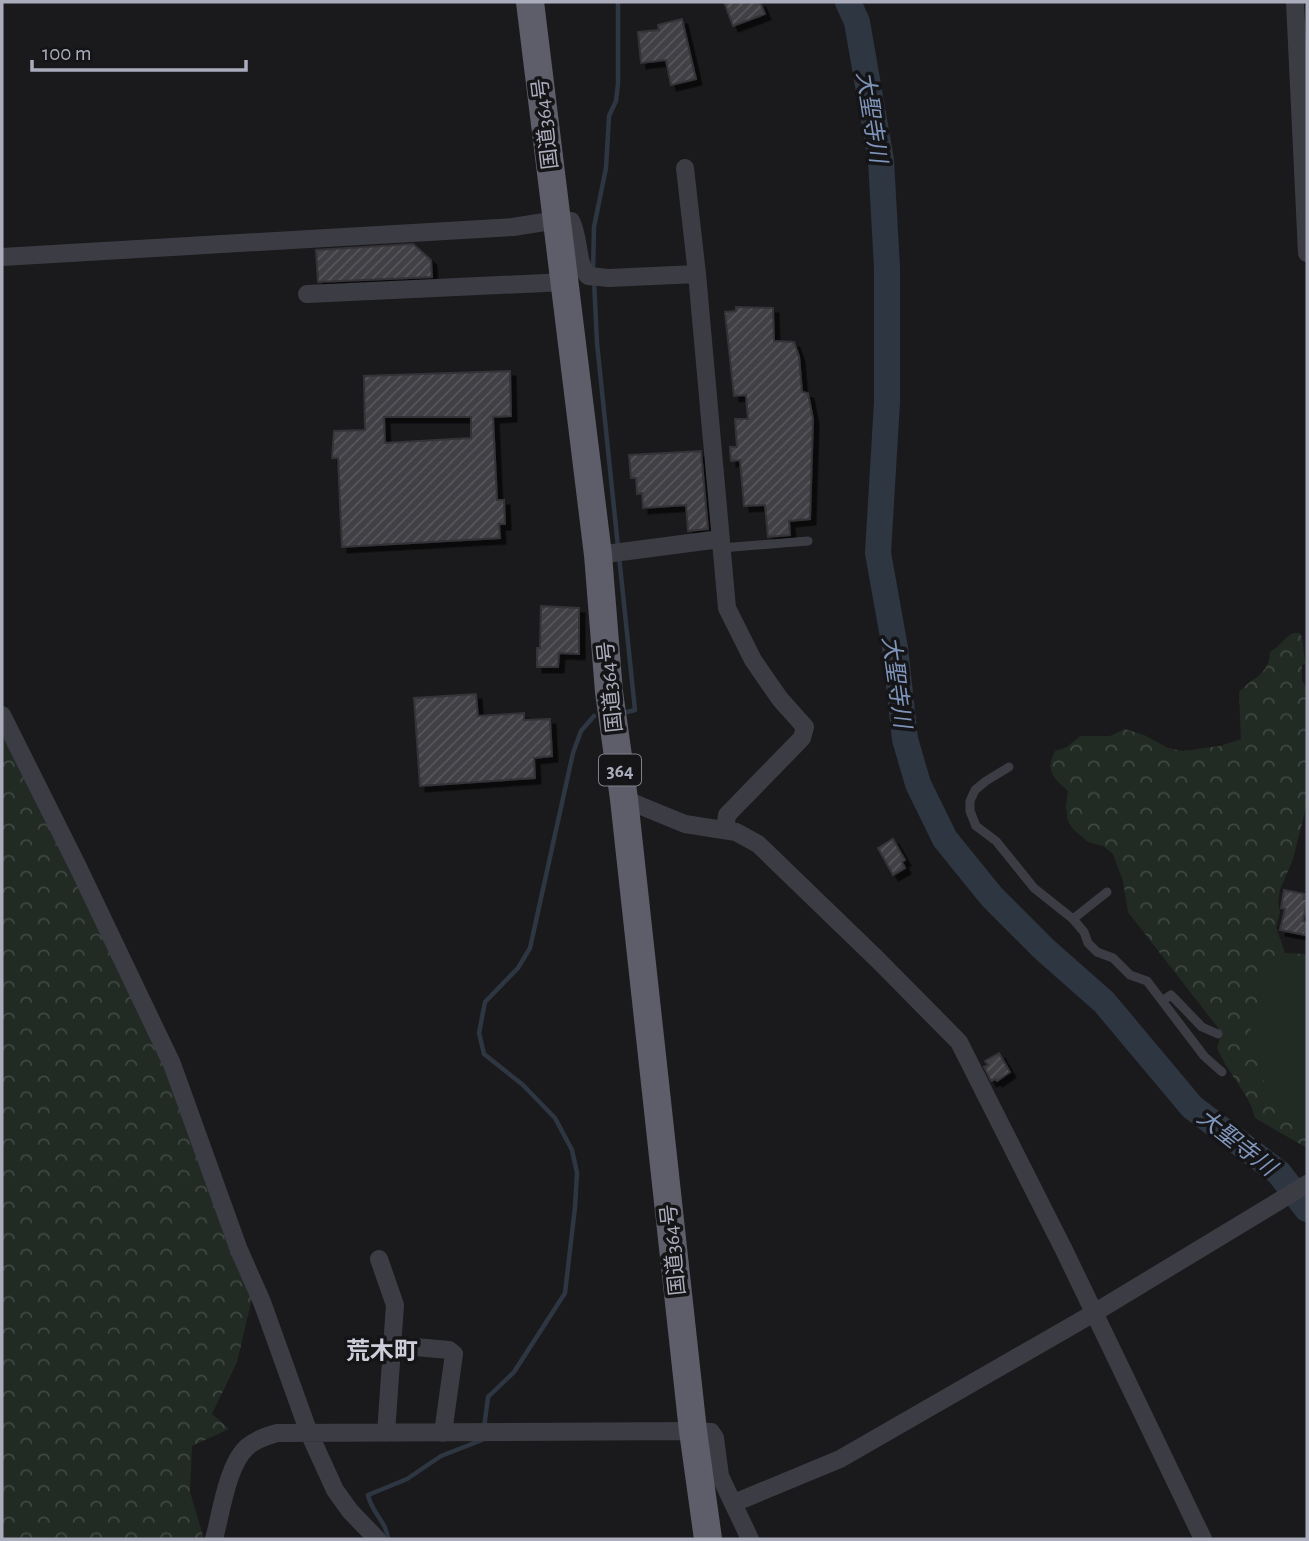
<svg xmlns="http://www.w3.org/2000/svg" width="1309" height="1541" font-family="'Alegreya Sans','Noto Sans JP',sans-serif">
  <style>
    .forest { fill: url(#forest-crowns) }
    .park { fill: #212b24 }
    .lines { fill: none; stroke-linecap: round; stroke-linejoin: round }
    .stream { stroke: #2e3642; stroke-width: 4.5 }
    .river { stroke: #2e3642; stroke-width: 26 }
    .building { fill: url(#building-hatch); stroke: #343339; stroke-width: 2; fill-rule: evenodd; filter: url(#shadow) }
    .service { stroke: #3c3c44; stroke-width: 9 }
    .minor { stroke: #3c3c44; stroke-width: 18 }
    .trunk { stroke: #5e5e6a; stroke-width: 28 }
    .labels { text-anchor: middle; stroke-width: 7; stroke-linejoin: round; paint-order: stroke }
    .shield { fill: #151517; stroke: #7e7f8b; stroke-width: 2 }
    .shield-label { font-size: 19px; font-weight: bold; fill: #abadbd }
    .street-label { font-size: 21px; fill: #abadbd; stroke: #151517 }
    .water-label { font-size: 23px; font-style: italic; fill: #7f95bb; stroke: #151517 }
    .quarter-label { font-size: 24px; font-weight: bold; fill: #cdced9; stroke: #151517 }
  </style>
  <defs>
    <pattern id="forest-crowns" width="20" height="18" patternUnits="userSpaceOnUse" patternTransform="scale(1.75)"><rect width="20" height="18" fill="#212b24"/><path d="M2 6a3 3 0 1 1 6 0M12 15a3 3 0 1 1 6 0" fill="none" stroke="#3f4742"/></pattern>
    <pattern id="building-hatch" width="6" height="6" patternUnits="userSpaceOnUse" patternTransform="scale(1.75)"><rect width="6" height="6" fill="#3f3f44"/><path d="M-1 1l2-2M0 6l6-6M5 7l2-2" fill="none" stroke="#58585d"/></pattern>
    <filter id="shadow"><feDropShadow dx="5.5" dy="5.5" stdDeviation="0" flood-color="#0009"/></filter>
  </defs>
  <rect width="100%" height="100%" fill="#1a1a1c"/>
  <path class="forest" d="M 1293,633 L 1300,633 C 1305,641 1302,654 1306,663 L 1302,665 L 1302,681 L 1307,688 L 1307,804 L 1293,859 L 1280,890 L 1278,903 L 1280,912 L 1276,927 L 1285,953 L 1307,954 L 1307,1148 L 1255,1118 C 1249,1091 1226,1073 1217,1047 L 1222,1033 L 1128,912 L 1123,881 L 1113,854 L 1103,846 L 1088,842 L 1073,829 L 1068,821 L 1066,807 L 1068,791 C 1053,777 1045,772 1055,751 L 1067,747 L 1080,736 L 1110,736 L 1125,729 L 1144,735 L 1168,748 L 1183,751 L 1220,746 L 1241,739 L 1239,692 C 1254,676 1269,675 1270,652 C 1280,646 1284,638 1293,633 Z
    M 2,727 L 150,1031 L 253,1294 L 237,1362 L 212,1414 L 229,1429 L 192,1446 L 190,1492 L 204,1539 L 2,1539 Z"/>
  <path class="park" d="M 1307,956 L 1307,1117 L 1268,1098 L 1250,1027 L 1271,957 Z"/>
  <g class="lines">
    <path class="stream" d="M 593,272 L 594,227 L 606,168 L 609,116 L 616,101 L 618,84 L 618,2
      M 594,280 L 597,343 L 618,547
      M 619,556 L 635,710 L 627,712
      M 484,1428 L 488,1397 L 514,1372 L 565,1293 L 575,1207 L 577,1173 L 572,1150 L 555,1118 L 523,1085 L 484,1054 L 479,1033 L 485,1002 L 518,968 L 530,948 L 573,753 L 581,731 L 594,716
      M 388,1539 C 387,1522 371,1512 368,1495 L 407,1479 L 441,1456 L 482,1440 L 483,1437"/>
    <path class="river" d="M 848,2 L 857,22 L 881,160 L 887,268 L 887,402 L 878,553 L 895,648 L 905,739 L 918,784 L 945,839 L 992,897 L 1044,949 L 1104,1002 L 1192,1107 L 1279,1173 L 1307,1209"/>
  </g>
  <path class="building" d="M 724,2 L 760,2 L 765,14 L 733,26 Z
    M 682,19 L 696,79 L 671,85 L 666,60 L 641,63 L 638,32 L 659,30 L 658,25 Z
    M 413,244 L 431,260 L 432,277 L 318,282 L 316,250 Z
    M 736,307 L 773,308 L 774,341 L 794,342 L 799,356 L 802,392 L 808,393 L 813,419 L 810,519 L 789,521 L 790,535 L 768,537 L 765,505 L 744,506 L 740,460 L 731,461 L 730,447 L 737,447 L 735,419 L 748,419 L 746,395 L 734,396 L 725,312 L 736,311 Z
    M 510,371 L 511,416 L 493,417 L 497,500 L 504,500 L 505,524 L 499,524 L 500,538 L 342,547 L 338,458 L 332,458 L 334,431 L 365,430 L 364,376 ZM 384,417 L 471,417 L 471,438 L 385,443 Z
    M 701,451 L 708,529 L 688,531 L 686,505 L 643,508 L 642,493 L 637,494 L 636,478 L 631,478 L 629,455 Z
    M 541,606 L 579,608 L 579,654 L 559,653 L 558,667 L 537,667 L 537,648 L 540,648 Z
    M 476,694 L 478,716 L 524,713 L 524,720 L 550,719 L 552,756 L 534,758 L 535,778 L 420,786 L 414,698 Z
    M 893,839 L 905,860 L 902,862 L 905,868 L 893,875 L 878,848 Z
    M 1284,890 L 1305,894 L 1304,899 L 1307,899 L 1303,921 L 1307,923 L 1305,935 L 1280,930 L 1285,909 L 1281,908 Z
    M 999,1053 L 1010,1072 L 997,1081 L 996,1079 L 991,1081 L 984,1067 L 988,1065 L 985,1061 Z"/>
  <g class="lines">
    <path class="service" d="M 721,548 L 808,541
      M 1009,767 L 986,781 L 975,790 L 970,801 L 970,811 L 976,826 L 996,841 L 1034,888 L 1073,919 L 1084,932 L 1088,943 L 1097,952 L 1113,958 L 1130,975 L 1147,981 L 1204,1056 L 1222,1072
      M 1073,919 L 1107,892
      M 1162,1001 L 1171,995 L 1202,1027 L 1218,1034"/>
    <path class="minor" d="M 1295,2 L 1307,253
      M 685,168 L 697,274 L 727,608 L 753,660 L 780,699 L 805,727 L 802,738 L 727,815 L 725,830
      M 2,257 L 513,227 L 557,220 L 571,221 C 580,238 576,263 588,276 L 609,278 L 697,274
      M 307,294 L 566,282
      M 598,555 L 720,539
      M 2,715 L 78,867 L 172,1064 L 239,1250 L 262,1302 L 309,1433 L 335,1490 L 350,1511 L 377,1539
      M 624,799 L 685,824 L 736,832 L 758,844 L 878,960 L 959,1042 L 1064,1250 L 1203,1539
      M 379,1259 L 395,1305 L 386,1433
      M 392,1345 L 449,1350 L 454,1354 L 443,1433
      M 734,1503 L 840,1459 L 1094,1313 L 1307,1184
      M 214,1539 C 221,1514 227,1465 247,1447 C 255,1440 266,1436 277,1433 L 693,1431 L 711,1432 L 715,1438 L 720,1476 L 750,1539"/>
    <path class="trunk" d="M 530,2 L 598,555 L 609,692 L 624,799 L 693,1431 L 708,1539"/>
  </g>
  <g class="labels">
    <rect class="shield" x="599" y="754.5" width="42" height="31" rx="5"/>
    <g class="shield-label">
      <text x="620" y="777">364</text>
    </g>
    <g class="street-label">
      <text transform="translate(545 124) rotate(-97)" y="7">国道364号</text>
      <text transform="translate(610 687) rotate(-96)" y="7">国道364号</text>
      <text transform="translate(673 1250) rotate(-96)" y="7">国道364号</text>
    </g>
    <g class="water-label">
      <text transform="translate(872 117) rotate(81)" y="8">大聖寺川</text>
      <text transform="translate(897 682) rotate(82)" y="8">大聖寺川</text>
      <text transform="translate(1237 1142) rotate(38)" y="8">大聖寺川</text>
    </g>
    <g class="quarter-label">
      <text x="382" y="1359">荒木町</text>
    </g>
  </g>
  <rect width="1309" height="1541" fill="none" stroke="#abadbd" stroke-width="7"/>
  <path d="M32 60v10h214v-10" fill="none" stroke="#abadbd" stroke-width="3.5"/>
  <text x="42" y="60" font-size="21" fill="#abadbd" stroke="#151517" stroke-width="5" paint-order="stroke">100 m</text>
</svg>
